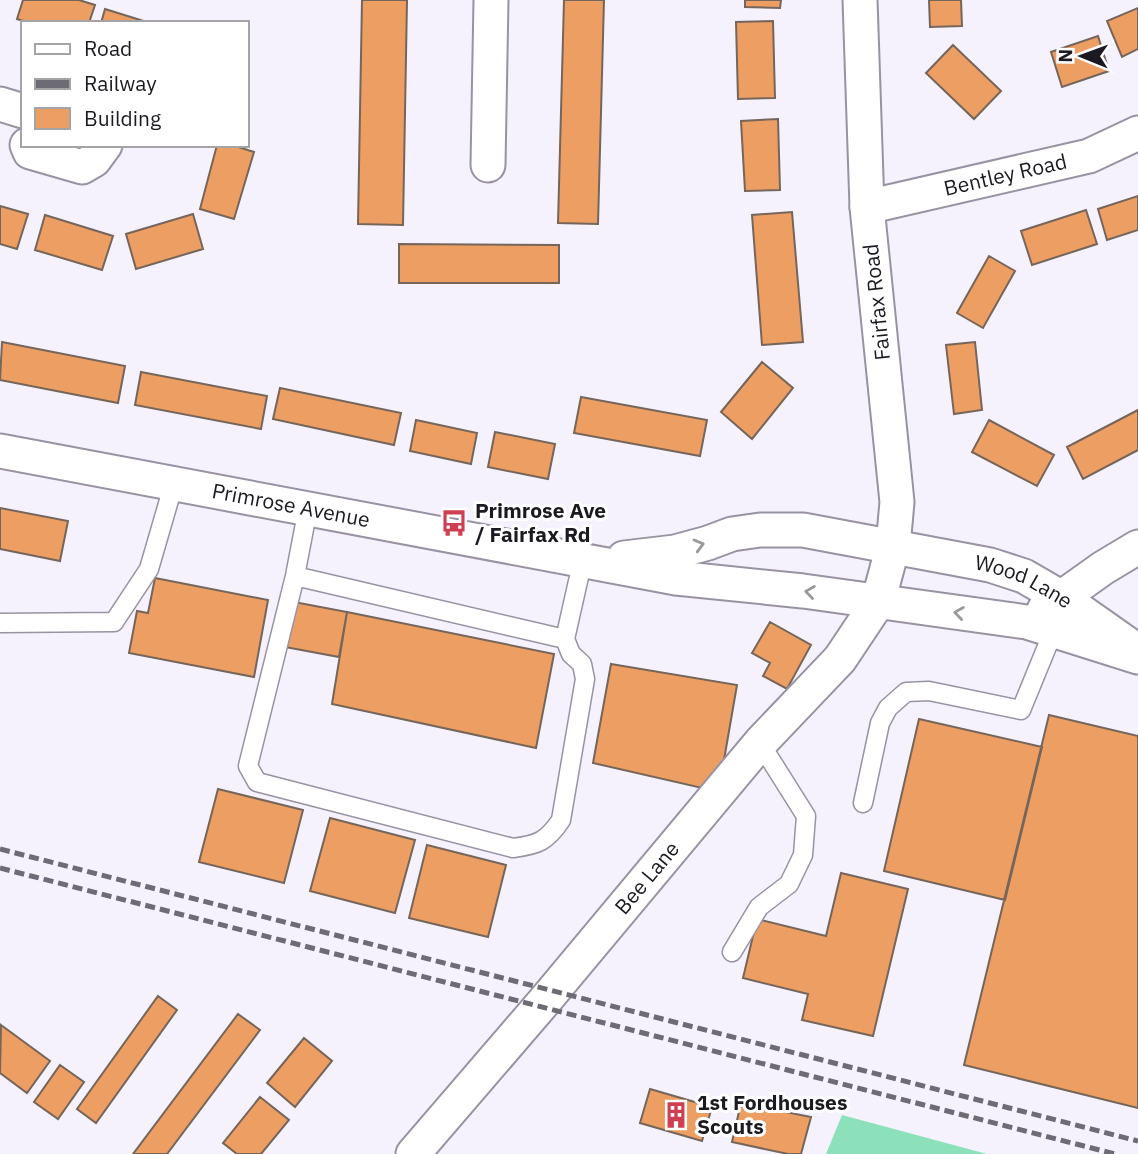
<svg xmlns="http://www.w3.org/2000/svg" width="1138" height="1154" font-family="'IBM Plex Sans',sans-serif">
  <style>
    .green { fill: #8ce1ba }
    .building { fill: #ed9f63; stroke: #75655a; stroke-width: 2 }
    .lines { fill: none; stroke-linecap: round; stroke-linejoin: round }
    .service-casing { stroke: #9892a3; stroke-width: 21 }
    .minor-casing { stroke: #9892a3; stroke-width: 37 }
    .service { stroke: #fff; stroke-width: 18 }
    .minor { stroke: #fff; stroke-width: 33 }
    .rail { stroke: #6d6b73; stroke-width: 5; stroke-dasharray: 10 5; stroke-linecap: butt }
    .oneway { stroke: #99989b }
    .labels { text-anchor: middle; stroke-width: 6; stroke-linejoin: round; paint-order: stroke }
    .street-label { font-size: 21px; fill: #1c1a20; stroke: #fff }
    .poi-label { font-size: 21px; font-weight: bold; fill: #1c1a20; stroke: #fff; text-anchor: start }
  </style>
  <rect width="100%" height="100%" fill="#f5f1fd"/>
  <path class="green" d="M 842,1115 L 987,1154 L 826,1154 Z"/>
  <path class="building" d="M 23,0 L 79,0 L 95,5 L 89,23 L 30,23 L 17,19 Z
    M 362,0 L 407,0 L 403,225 L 358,224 Z
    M 564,0 L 604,0 L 598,224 L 558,223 Z
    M 745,0 L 781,0 L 780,8 L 745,7 Z
    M 929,0 L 961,0 L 962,26 L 930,27 Z
    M 1138,8 L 1138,49 L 1122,57 L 1107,21 Z
    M 105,9 L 150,23 L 101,23 Z
    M 773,21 L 775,98 L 738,99 L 736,22 Z
    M 1098,36 L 1109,71 L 1062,87 L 1051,52 Z
    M 953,45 L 1001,91 L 974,119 L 926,73 Z
    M 778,119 L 780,190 L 745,191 L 741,121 Z
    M 217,145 L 232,145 L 254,152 L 234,219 L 200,209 Z
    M 1138,196 L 1138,230 L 1107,240 L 1098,209 Z
    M 0,206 L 28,214 L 17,249 L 0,244 Z
    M 1086,210 L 1097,244 L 1032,265 L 1021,231 Z
    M 792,212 L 803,342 L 762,345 L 752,215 Z
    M 193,214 L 203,249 L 136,269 L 126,234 Z
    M 45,215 L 113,236 L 102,270 L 35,250 Z
    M 399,244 L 559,245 L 559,283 L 399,283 Z
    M 989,256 L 1015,271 L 983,328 L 957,313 Z
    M 2,342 L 125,366 L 118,403 L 0,380 Z
    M 975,342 L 982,410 L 954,414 L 946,345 Z
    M 762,362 L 793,388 L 752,439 L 721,412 Z
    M 141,372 L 267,396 L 261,429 L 135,405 Z
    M 280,388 L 401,413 L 394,445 L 273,419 Z
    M 581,397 L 707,420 L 700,456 L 574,433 Z
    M 1138,410 L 1138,450 L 1083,479 L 1067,447 Z
    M 416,420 L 477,433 L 471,464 L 410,451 Z
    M 989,420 L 1054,455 L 1037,486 L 972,452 Z
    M 495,432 L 555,444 L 548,479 L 488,467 Z
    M 0,508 L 68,521 L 60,561 L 0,549 Z
    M 155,578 L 268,600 L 254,677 L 129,653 L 137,611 L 148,613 Z
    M 294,602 L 347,612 L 339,657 L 285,647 Z
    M 347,612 L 554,654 L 536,748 L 332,704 Z
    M 770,622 L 811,645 L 787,689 L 763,676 L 770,663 L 752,653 Z
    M 611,664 L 737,685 L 724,760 L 702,788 L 593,763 Z
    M 1049,715 L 1138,736 L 1138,1108 L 964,1065 Z
    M 919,719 L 1042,747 L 1005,900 L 884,871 Z
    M 218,789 L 303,810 L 284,883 L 199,862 Z
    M 330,818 L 415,840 L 395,913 L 310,891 Z
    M 427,845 L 506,865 L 488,937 L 409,918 Z
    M 841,873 L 908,889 L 873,1036 L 802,1020 L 808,994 L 743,978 L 757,919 L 826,936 Z
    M 158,996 L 177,1010 L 96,1123 L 77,1109 Z
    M 238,1014 L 260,1030 L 167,1154 L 133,1154 Z
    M 1,1025 L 50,1061 L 27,1093 L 0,1073 Z
    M 304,1038 L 332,1061 L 295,1107 L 267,1083 Z
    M 60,1065 L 84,1082 L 58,1119 L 34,1102 Z
    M 650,1089 L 712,1107 L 702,1141 L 640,1123 Z
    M 260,1097 L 289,1120 L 261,1154 L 237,1154 L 223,1143 Z
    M 741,1103 L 811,1117 L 801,1154 L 788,1154 L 732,1142 Z"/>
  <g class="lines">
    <defs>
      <path id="service" d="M 308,508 L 295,576 L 248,766 L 257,782 L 513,848 C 538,845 547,841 561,820 L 585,679 L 582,664 L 571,654 L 565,639 L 583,559
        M 295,576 L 565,639
        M 0,623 L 114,622 L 149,569 L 174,483
        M 863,803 L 880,723 L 888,708 L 906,692 L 929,691 L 1021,710 L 1053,632
        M 732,952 L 759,907 L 789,884 L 803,855 L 806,816 L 760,743"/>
      <g id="minor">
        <path d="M 0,104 L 23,111"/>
        <path d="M 27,145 L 30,152 L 82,167 L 94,160 L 105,145"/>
        <path d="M 488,165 L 491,0"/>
        <path id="s1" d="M 867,207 L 1089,156 L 1138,133"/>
        <path id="s2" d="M 0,451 L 676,578 L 803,591 L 1027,622 L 1138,657"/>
        <path id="s3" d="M 624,558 L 675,552 L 708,543 L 732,534 L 760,530 L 803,530 L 990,565 L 1024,576 L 1062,598 L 1129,645"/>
        <path d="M 1044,610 L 1103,568 L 1138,547"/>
        <path id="s4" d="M 413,1154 L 548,997 L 760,743 L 840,659 L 878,602 L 893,546 L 897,502 L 867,207 L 860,0"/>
      </g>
    </defs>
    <use href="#service" class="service-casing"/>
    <use href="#minor" class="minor-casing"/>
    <use href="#service" class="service"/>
    <use href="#minor" class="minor"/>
    <path class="rail" d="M 0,849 L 1138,1141
      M 0,868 L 1115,1154"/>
  </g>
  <defs><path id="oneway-chevron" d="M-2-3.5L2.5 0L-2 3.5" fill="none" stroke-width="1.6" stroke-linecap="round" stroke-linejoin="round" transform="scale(1.75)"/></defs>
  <g class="oneway">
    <use href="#oneway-chevron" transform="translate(699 545) rotate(-15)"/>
    <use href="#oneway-chevron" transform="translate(810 592) rotate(-172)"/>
    <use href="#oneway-chevron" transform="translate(959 613) rotate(-172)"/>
  </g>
  <defs>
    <symbol id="bus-bare" viewBox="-9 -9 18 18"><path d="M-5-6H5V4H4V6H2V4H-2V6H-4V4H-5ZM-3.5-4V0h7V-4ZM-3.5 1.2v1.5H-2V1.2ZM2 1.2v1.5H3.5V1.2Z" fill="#cf3e51" stroke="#fff" stroke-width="2.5" paint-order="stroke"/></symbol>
    <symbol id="building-bare" viewBox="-9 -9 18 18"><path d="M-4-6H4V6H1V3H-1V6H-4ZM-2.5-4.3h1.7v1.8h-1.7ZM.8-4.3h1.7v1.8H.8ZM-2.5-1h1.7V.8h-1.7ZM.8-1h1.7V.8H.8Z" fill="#cf3e51" stroke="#fff" stroke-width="2.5" paint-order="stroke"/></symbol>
  </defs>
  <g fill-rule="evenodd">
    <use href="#bus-bare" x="435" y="504" width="38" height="38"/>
    <use href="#building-bare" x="657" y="1096" width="38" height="38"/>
  </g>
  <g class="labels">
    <g class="street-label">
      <text dy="7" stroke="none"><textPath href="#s1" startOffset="142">Bentley Road</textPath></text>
      <text transform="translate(877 302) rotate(-96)" y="7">Fairfax Road</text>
      <text dy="7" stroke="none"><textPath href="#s2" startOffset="296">Primrose Avenue</textPath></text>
      <text dy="7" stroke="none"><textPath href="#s3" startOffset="410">Wood Lane</textPath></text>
      <text dy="7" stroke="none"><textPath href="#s4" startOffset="362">Bee Lane</textPath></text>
    </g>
    <g class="poi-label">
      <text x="475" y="518">Primrose Ave<tspan x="475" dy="24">/ Fairfax Rd</tspan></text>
      <text x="697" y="1110">1st Fordhouses<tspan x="697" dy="24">Scouts</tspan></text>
    </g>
  </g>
  <rect x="21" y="21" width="228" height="126" fill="#ffffff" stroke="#a4a3a6" stroke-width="2"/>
  <rect x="35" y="44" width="35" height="10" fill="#ffffff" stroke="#a4a3a6" stroke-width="2"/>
  <text x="84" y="56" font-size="21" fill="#1c1a20">Road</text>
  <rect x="35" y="79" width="35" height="10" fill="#6d6b73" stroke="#a4a3a6" stroke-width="2"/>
  <text x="84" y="91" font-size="21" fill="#1c1a20">Railway</text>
  <rect x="35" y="108" width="35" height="21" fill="#ed9f63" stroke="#a4a3a6" stroke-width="2"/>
  <text x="84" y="126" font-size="21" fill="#1c1a20">Building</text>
  <g transform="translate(1082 56) rotate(271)" stroke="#ffffff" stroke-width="5" paint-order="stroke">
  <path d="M0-5L12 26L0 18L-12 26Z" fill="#1c1a20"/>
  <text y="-10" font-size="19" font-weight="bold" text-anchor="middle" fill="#1c1a20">N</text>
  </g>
</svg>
